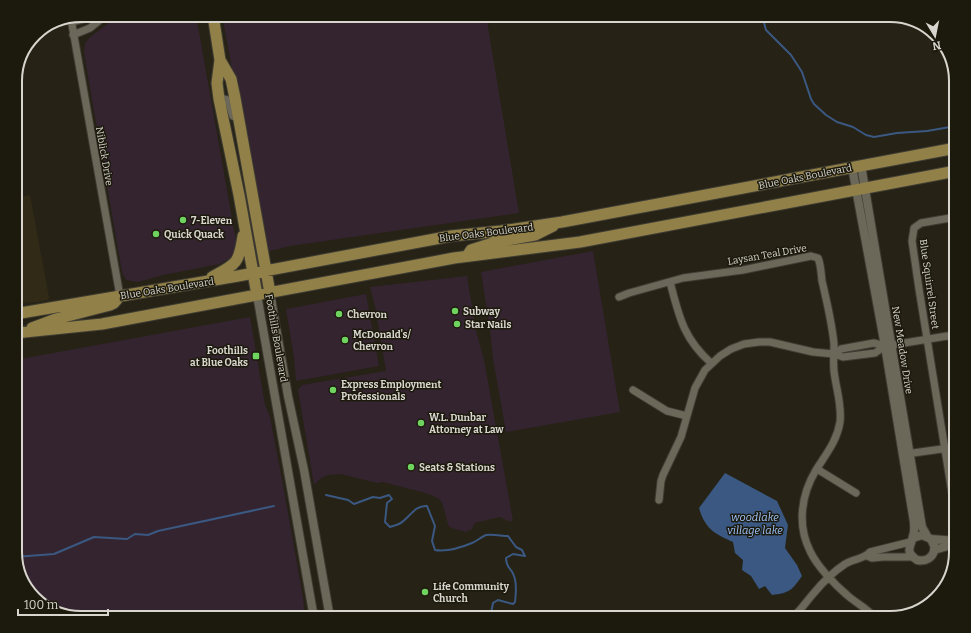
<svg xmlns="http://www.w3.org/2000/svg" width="971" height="633" font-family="Bitter,serif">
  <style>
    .commercial { fill: #34242f }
    .built { fill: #302a17 }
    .water { fill: #3a5882 }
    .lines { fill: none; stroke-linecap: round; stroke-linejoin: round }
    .stream { stroke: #3a5882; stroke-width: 2 }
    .minor-casing { stroke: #3f3c33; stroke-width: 9 }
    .tertiary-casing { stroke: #3f3c33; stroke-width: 10 }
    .secondary-casing { stroke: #3f3c33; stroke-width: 12 }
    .primary-casing { stroke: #3f3c33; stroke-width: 13 }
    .minor { stroke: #6c6859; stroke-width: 7 }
    .tertiary { stroke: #6c6859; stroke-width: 8 }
    .secondary { stroke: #6c6859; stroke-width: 10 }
    .primary { stroke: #918048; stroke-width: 11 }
    .poi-dot { fill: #6fd35f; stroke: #1c190d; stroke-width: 1.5 }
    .labels { text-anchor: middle; stroke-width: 3; stroke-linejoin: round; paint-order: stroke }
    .street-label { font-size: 10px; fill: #d7d5cd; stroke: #1c190d }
    .poi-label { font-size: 10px; font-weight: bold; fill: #d7d5cd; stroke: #1c190d; text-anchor: start }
    .water-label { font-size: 11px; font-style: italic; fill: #9ec4fa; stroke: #1c190d }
    .rim { fill: none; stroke: #d7d5cd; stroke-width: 2 }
  </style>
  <rect width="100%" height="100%" fill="#262216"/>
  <path class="commercial" d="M 116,15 L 196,15 L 236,241 L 235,250 L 232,257 L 220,264 L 163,275 L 138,282 L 126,280 L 122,272 L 84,53 L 85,43 L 90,37 L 109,23 Z
    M 222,15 L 486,15 L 519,213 L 290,246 L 266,252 Z
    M 593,251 L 620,412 L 506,432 L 493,359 L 490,330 L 481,272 Z
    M 467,276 L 476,331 L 484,360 L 513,521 L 508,521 L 500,517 L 491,519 L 475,523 L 472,529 L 465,532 L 449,527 L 442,503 L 439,499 L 429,494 L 383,482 L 377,483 L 341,474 L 329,475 L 321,478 L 314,485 L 298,390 L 302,385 L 386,371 L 375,306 L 370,287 Z
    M 366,294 L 379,366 L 296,381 L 294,358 L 286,309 Z
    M 250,317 L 265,405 L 270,417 L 284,490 L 303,598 L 305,618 L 81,618 L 44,607 L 24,585 L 15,556 L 15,360 Z"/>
  <path class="built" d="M 15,162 L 21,197 L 30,195 L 49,297 L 48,300 L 38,302 L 15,303 Z"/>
  <path class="water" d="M 725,473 L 777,501 L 788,525 L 785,548 L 797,565 L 802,576 C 792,590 790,593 772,595 L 765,586 L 759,589 L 751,576 L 742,570 L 743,560 L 735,553 L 733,542 C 715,534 705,529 699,508 Z"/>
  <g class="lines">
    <path class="stream" d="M 741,15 L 763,22
      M 762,15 L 766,30 L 791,55 L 802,72 L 811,99 L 814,104 L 826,115 L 837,122 L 853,127 L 866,135 L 874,137 L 897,133 L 927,131 L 956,126
      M 326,495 L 348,500 L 354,504 L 373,497 L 380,498 L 389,495 L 392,499 L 387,503 L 385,522 L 390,527 C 393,526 397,525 399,524 C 409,519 414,505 427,506 L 435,526 L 432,541 L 435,550 C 447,552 460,548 472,543 C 477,541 481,537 486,535 C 493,534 502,536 508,536 L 516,547 L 522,550 L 525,556 L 513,554 L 506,558 C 506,569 512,568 514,576 C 517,584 516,594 515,602 L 513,604 L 498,600 L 493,603 L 491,613 L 492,618
      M 15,557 L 54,554 L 94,537 L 127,539 L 135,534 L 148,535 L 158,531 L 274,506"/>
    <defs>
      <path id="minor" d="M 71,19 L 120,296
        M 71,22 L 84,19 L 89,15
        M 73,35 L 90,28 L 106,15
        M 954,217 L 956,227
        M 956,217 L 921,223 L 914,228 L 912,241 L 919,289 L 952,493 L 956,498
        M 670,282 C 679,316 683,338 711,363
        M 619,297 L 629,293 L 683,278 L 743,270 L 811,256 L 818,258 C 821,265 821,273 822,281 C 827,302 832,323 834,344 C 834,353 833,362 834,371 C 836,389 842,404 840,422 C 837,441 826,454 816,470 C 801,495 797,525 810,551 C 817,566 834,584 847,595 C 857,604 866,607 875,618
        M 834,354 L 841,349 L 874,343 L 885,346
        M 633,390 L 667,411 L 687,416
        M 906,454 L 956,447
        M 817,469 L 856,493
        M 659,500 L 661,481 L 663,475 L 681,437 L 695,388 L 705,370 L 720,356 L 731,349 L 744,344 L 759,342 L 770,342 L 813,352 L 834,354 L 843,357 L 875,353 L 885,346 L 892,345 L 947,336 L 956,337
        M 867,556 L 872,558 L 883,557 L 912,557
        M 750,616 L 753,618
        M 792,618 C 800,611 806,602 813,594 C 822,583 833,572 845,564 C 853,559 864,559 870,552 L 910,542"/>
      <path id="tertiary" d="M 861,165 L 922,527 L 927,536
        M 852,167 L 885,346 L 914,522 C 914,527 915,531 913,536 C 911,547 904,551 917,560 C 926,562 933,558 935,548 L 931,539 L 922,535 L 913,538
        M 270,293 L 288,396 L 304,470 L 330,618
        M 257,295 L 314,618
        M 931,539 L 956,541
        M 934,550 L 948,546 L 956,542"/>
      <path id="secondary" d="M 219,99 L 230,102 L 234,115"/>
      <path id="primary" d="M 213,15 L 220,60 L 217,83 L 219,99 L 239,195 L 257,295
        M 220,60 L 231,79 L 235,98 L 270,293
        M 467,256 L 471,250 L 496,242 L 535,235 L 553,226
        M 212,277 C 236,264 239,264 243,236
        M 15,314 L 238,276 L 451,236 L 501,231 L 562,222 L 956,148
        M 32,328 L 56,319 L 110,305 L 114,303 L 120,296
        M 15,333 L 102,324 L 454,258 L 580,242 L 956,171"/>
    </defs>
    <use href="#minor" class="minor-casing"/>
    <use href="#tertiary" class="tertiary-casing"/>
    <use href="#secondary" class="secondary-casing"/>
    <use href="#primary" class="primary-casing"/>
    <use href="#minor" class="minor"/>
    <use href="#tertiary" class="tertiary"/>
    <use href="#secondary" class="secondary"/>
    <use href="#primary" class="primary"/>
  </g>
  <g class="poi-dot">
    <circle cx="183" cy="220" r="4"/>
    <circle cx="156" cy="234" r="4"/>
    <circle cx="455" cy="311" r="4"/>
    <circle cx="339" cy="314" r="4"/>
    <circle cx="457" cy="324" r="4"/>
    <circle cx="345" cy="340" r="4"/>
    <rect x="252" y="352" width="8" height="8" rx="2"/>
    <circle cx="333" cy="390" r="4"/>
    <circle cx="421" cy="423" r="4"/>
    <circle cx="411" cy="467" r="4"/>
    <circle cx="425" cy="592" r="4"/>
  </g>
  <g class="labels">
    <g class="street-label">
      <text transform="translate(105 156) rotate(80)" y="4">Niblick Drive</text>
      <text transform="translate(805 176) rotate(-11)" y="4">Blue Oaks Boulevard</text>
      <text transform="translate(486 232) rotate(-7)" y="4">Blue Oaks Boulevard</text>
      <text transform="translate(767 254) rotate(-10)" y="4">Laysan Teal Drive</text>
      <text transform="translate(930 284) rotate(82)" y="4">Blue Squirrel Street</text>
      <text transform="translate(167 288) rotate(-9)" y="4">Blue Oaks Boulevard</text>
      <text transform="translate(277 338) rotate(80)" y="4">Foothills Boulevard</text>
      <text transform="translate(903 350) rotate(81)" y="4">New Meadow Drive</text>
    </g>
    <g class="poi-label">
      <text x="191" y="224">7-Eleven</text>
      <text x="164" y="238">Quick Quack</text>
      <text x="463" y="315">Subway</text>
      <text x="347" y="318">Chevron</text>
      <text x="465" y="328">Star Nails</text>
      <text x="353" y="338">McDonald's/<tspan x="353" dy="12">Chevron</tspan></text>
      <text x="248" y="354" text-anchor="end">Foothills<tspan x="248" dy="12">at Blue Oaks</tspan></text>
      <text x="341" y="388">Express Employment<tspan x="341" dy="12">Professionals</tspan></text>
      <text x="429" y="421">W.L. Dunbar<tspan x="429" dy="12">Attorney at Law</tspan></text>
      <text x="419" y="471">Seats &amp; Stations</text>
      <text x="433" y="590">Life Community<tspan x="433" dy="12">Church</tspan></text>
    </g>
    <g class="water-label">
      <text x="755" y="521">woodlake<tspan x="755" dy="13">village lake</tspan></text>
    </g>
  </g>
  <path d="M0 0H971V633H0ZM81 22H890A59 59 0 0 1 949 81V552A59 59 0 0 1 890 611H81A59 59 0 0 1 22 552V81A59 59 0 0 1 81 22Z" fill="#1c190d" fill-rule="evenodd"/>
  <path class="rim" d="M81 22H890A59 59 0 0 1 949 81V552A59 59 0 0 1 890 611H81A59 59 0 0 1 22 552V81A59 59 0 0 1 81 22Z"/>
  <g transform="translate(935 36) rotate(170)" stroke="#1c190d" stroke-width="3" paint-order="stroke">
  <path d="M0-3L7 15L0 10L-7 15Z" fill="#d7d5cd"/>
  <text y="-6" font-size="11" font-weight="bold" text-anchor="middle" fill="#d7d5cd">N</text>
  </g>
  <path d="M18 609v6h90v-6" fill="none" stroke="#d7d5cd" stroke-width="2"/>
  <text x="24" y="609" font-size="12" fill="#d7d5cd" stroke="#1c190d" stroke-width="3" paint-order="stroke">100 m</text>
</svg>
